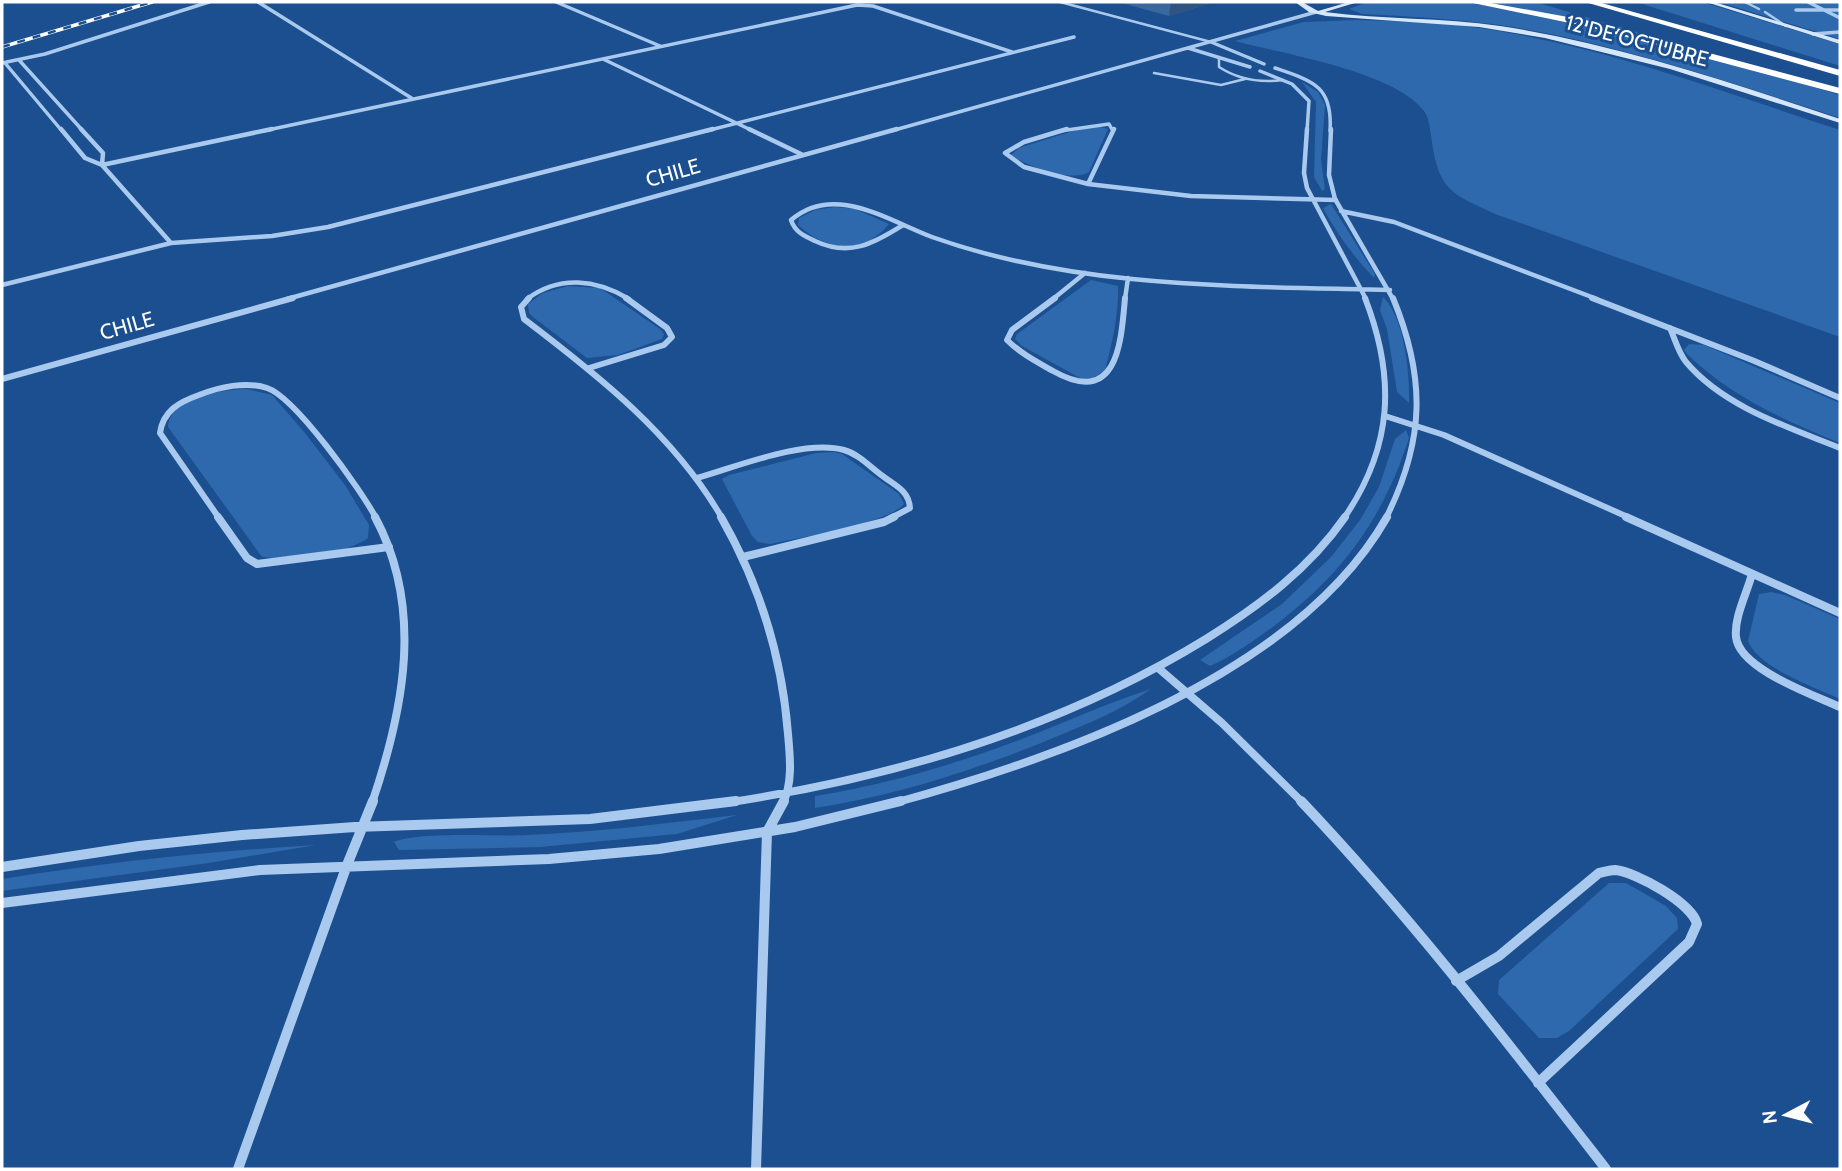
<svg xmlns="http://www.w3.org/2000/svg" width="1842" height="1171" font-family="Cabin,sans-serif">
  <style>
    .green { fill: #2e69ad }
    .lines { fill: none; stroke-linecap: round; stroke-linejoin: round }
    .lane { stroke: #a9c9ee; stroke-width: 2.5 }
    .street-far4 { stroke: #a9c9ee; stroke-width: 3.5 }
    .street-far3 { stroke: #a9c9ee; stroke-width: 4.5 }
    .street-far2 { stroke: #a9c9ee; stroke-width: 6 }
    .street-far1 { stroke: #a9c9ee; stroke-width: 8 }
    .street { stroke: #a9c9ee; stroke-width: 10 }
    .secondary { fill: #d6e6fa; fill-rule: evenodd }
    .highway { fill: #fff; fill-rule: evenodd }
    .rail-casing { stroke: #fff; stroke-width: 3.5 }
    .rail { stroke: #1b4f8f; stroke-width: 2.5; stroke-dasharray: 8; stroke-linecap: butt }
    .wall { fill: #3a679d }
    .shaded-wall { fill: #305480 }
    .labels { text-anchor: middle; stroke-width: 6; stroke-linejoin: round; paint-order: stroke }
    .far-street-label { font-size: 21px; fill: #fff; stroke: #1b4f8f }
  </style>
  <rect width="100%" height="100%" fill="#1b4f8f"/>
  <path class="green" d="M 1367,2 C 1398,2 1432,0 1463,2 C 1588,19 1719,59 1840,95 L 1840,118 C 1728,82 1617,43 1500,25 C 1454,19 1408,16 1362,14 L 1349,9 Z
    M 1486,2 L 1535,2 L 1692,48 L 1579,20 Z
    M 1636,2 L 1702,2 L 1840,44 L 1840,66 Z
    M 1719,2 L 1840,2 L 1840,39 Z
    M 1356,20 C 1395,21 1434,22 1472,27 C 1598,44 1720,91 1840,130 L 1840,337 L 1498,215 C 1454,195 1439,192 1432,142 C 1430,132 1430,119 1424,111 C 1394,71 1283,54 1235,41 L 1304,22 Z
    M 1302,82 L 1318,92 L 1325,105 L 1321,160 L 1325,189 L 1322,191 L 1314,177 L 1316,102 Z
    M 1092,125 L 1108,129 L 1089,172 C 1073,183 1026,166 1011,155 L 1019,148 Z
    M 1331,204 L 1375,274 L 1374,278 C 1354,257 1337,234 1323,208 Z
    M 835,207 L 855,209 L 889,224 C 863,256 826,251 798,225 L 799,218 L 815,210 Z
    M 1091,280 L 1118,286 C 1119,315 1112,343 1105,371 L 1090,380 L 1080,378 L 1022,346 L 1015,339 L 1017,334 Z
    M 568,286 L 600,288 L 660,329 L 664,334 L 662,339 L 618,355 L 587,358 L 533,317 L 529,313 L 528,304 L 543,293 Z
    M 1383,297 C 1405,319 1410,374 1409,403 L 1397,392 L 1387,329 L 1380,310 Z
    M 1689,344 L 1704,345 L 1840,403 L 1840,443 C 1784,420 1732,397 1688,355 L 1684,350 Z
    M 246,389 L 272,395 L 305,433 L 345,485 L 369,525 L 368,538 C 342,556 303,554 272,558 L 262,557 L 168,427 C 171,396 222,390 246,389 Z
    M 1406,430 L 1409,438 C 1383,519 1342,575 1274,626 C 1254,640 1233,656 1210,666 L 1200,660 L 1282,604 L 1331,557 L 1360,520 L 1379,487 L 1395,439 Z
    M 834,452 L 842,454 L 899,494 L 904,504 C 889,523 798,538 770,544 L 758,542 L 752,536 L 722,479 L 729,475 L 816,453 Z
    M 1771,592 L 1785,595 L 1840,619 L 1840,699 C 1815,687 1758,668 1748,641 L 1759,594 Z
    M 1151,689 C 1117,713 1084,725 1046,741 C 971,771 895,796 815,808 L 815,796 C 882,785 947,767 1011,743 C 1058,726 1103,704 1151,689 Z
    M 737,815 L 677,834 L 540,847 L 399,850 L 394,842 C 422,831 494,837 528,835 C 598,832 668,823 737,815 Z
    M 316,845 L 209,863 L 2,891 L 2,879 C 106,862 211,851 316,845 Z
    M 1609,883 L 1626,883 L 1666,906 L 1677,918 L 1678,929 L 1569,1031 L 1557,1038 L 1539,1038 L 1498,994 L 1499,980 Z"/>
  <g class="lines">
    <path class="lane" d="M 1060,2 L 1211,42
      M 1745,2 L 1759,9
      M 1765,12 L 1786,26
      M 1219,57 L 1219,67 C 1239,80 1260,83 1283,80
      M 1154,73 L 1221,85 L 1245,79"/>
    <path class="street-far4" d="M 258,2 L 413,99
      M 556,2 L 660,46
      M 1808,2 L 1840,18
      M 1796,10 L 1840,10
      M 1813,34 L 1840,32
      M 1211,42 L 1264,64
      M 1188,48 L 1250,67
      M 603,59 L 753,131
      M 19,60 L 83,131
      M 2,63 L 45,54 L 209,2
      M 5,63 L 62,131
      M 1275,68 C 1313,81 1333,86 1330,131
      M 1260,71 L 1292,84 L 1309,101 L 1307,131
      M 263,131 L 857,5 L 873,6 L 1012,52
      M 706,131 L 1074,37
      M 891,131 L 1316,12
      M 1060,131 L 1109,124 L 1113,131"/>
    <path class="street-far3" d="M 61,129 L 85,158 L 102,165 L 103,153 L 81,129
      M 749,129 L 803,155
      M 1067,129 L 1024,142 L 1005,153 L 1024,167 L 1088,184
      M 1307,129 L 1304,173 L 1307,188 L 1366,299
      M 1331,129 L 1329,175 L 1335,199 L 1393,299
      M 1088,184 L 1191,196 L 1336,200
      M 1088,184 L 1114,129
      M 1341,211 L 1394,222 L 1597,299
      M 903,225 C 873,244 849,257 815,241 C 804,236 795,232 791,220 C 834,183 887,220 932,237 C 1078,289 1237,286 1390,290
      M 171,243 L 102,165 L 272,129
      M 2,285 L 171,243 L 272,236 L 328,227 L 713,129
      M 287,299 L 897,129
      M 527,299 C 559,275 596,279 629,299
      M 1053,299 L 1085,273
      M 1125,299 L 1128,278"/>
    <path class="street-far2" d="M 529,298 L 521,307 L 524,319 C 599,376 674,435 722,518
      M 1055,298 L 1012,330 L 1007,340 C 1020,353 1037,362 1053,371 C 1117,407 1121,345 1125,298
      M 1592,298 L 1752,360 L 1840,398
      M 1670,328 C 1675,339 1678,352 1686,362 C 1724,407 1788,427 1840,448
      M 589,368 L 664,345 L 672,337 L 667,328 L 626,298
      M 2,379 L 293,298
      M 1385,416 L 1444,435 L 1630,518
      M 697,478 C 736,467 804,439 844,450 C 859,454 871,468 884,477 C 896,486 909,491 910,508 L 891,518
      M 219,518 L 160,433 C 163,411 179,402 199,395 C 219,387 246,381 267,388 C 295,397 361,490 376,518
      M 1344,518 C 1393,447 1396,378 1365,298
      M 1386,518 C 1425,440 1426,378 1393,298"/>
    <path class="street-far1" d="M 218,517 L 247,558 L 257,564 L 389,547
      M 721,517 C 760,585 782,656 788,734 C 790,757 793,782 783,803
      M 1626,517 L 1840,613
      M 743,557 L 884,522 L 894,517
      M 1752,574 C 1747,593 1734,617 1736,637 C 1739,669 1814,695 1840,707
      M 1157,667 L 1222,723 L 1303,803
      M 372,803 C 404,709 424,608 375,517
      M 725,803 C 892,778 1061,728 1206,639 C 1259,606 1309,569 1345,517
      M 894,803 C 1060,758 1298,674 1387,517"/>
    <path class="street" d="M 1301,801 C 1411,917 1508,1043 1606,1169
      M 2,867 L 139,846 L 242,835 L 355,827 L 590,819 L 736,801
      M 2,903 L 260,870 L 549,859 L 659,849 L 795,827 L 901,801
      M 1456,981 L 1499,956 L 1599,873 C 1604,872 1610,870 1615,870 C 1636,872 1692,903 1697,924 L 1689,942 L 1538,1083
      M 238,1169 L 347,865 L 373,801
      M 756,1169 L 767,832 L 784,801"/>
    <path class="secondary" d="M 1295,2 L 1302,2 L 1318,11 L 1349,2 L 1358,2 L 1325,12 C 1383,20 1442,17 1500,26 C 1617,44 1729,82 1840,119 L 1840,123 L 1670,69 L 1545,38 L 1479,27 L 1326,16 L 1309,12 Z
      M 1706,2 L 1714,2 L 1840,40 L 1840,44 Z"/>
    <path class="highway" d="M 1468,2 L 1485,2 L 1590,21 L 1840,88 L 1840,94 L 1589,27 Z
      M 1585,2 L 1598,2 L 1840,70 L 1840,76 Z"/>
    <defs>
      <path id="rail" d="M 2,47 L 152,2"/>
    </defs>
    <use href="#rail" class="rail-casing"/>
    <use href="#rail" class="rail"/>
  </g>
  <path class="wall" d="M 1118,2 L 1215,2 L 1169,16 Z"/>
  <path class="shaded-wall" d="M 1171,2 L 1215,2 L 1169,16 Z"/>
  <g class="labels">
    <g class="far-street-label">
      <text transform="translate(1637 41) rotate(15)" y="7">12 DE OCTUBRE</text>
      <text transform="translate(673 173) rotate(-16)" y="7">CHILE</text>
      <text transform="translate(127 326) rotate(-16)" y="7">CHILE</text>
    </g>
  </g>
  <rect width="1842" height="1171" fill="none" stroke="#ffffff" stroke-width="7"/>
  <g transform="translate(1786 1115) rotate(263)" stroke="#1b4f8f" stroke-width="5" paint-order="stroke">
  <path d="M0-5L12 26L0 18L-12 26Z" fill="#ffffff"/>
  <text y="-10" font-size="19" font-weight="bold" text-anchor="middle" fill="#ffffff">N</text>
  </g>
</svg>
